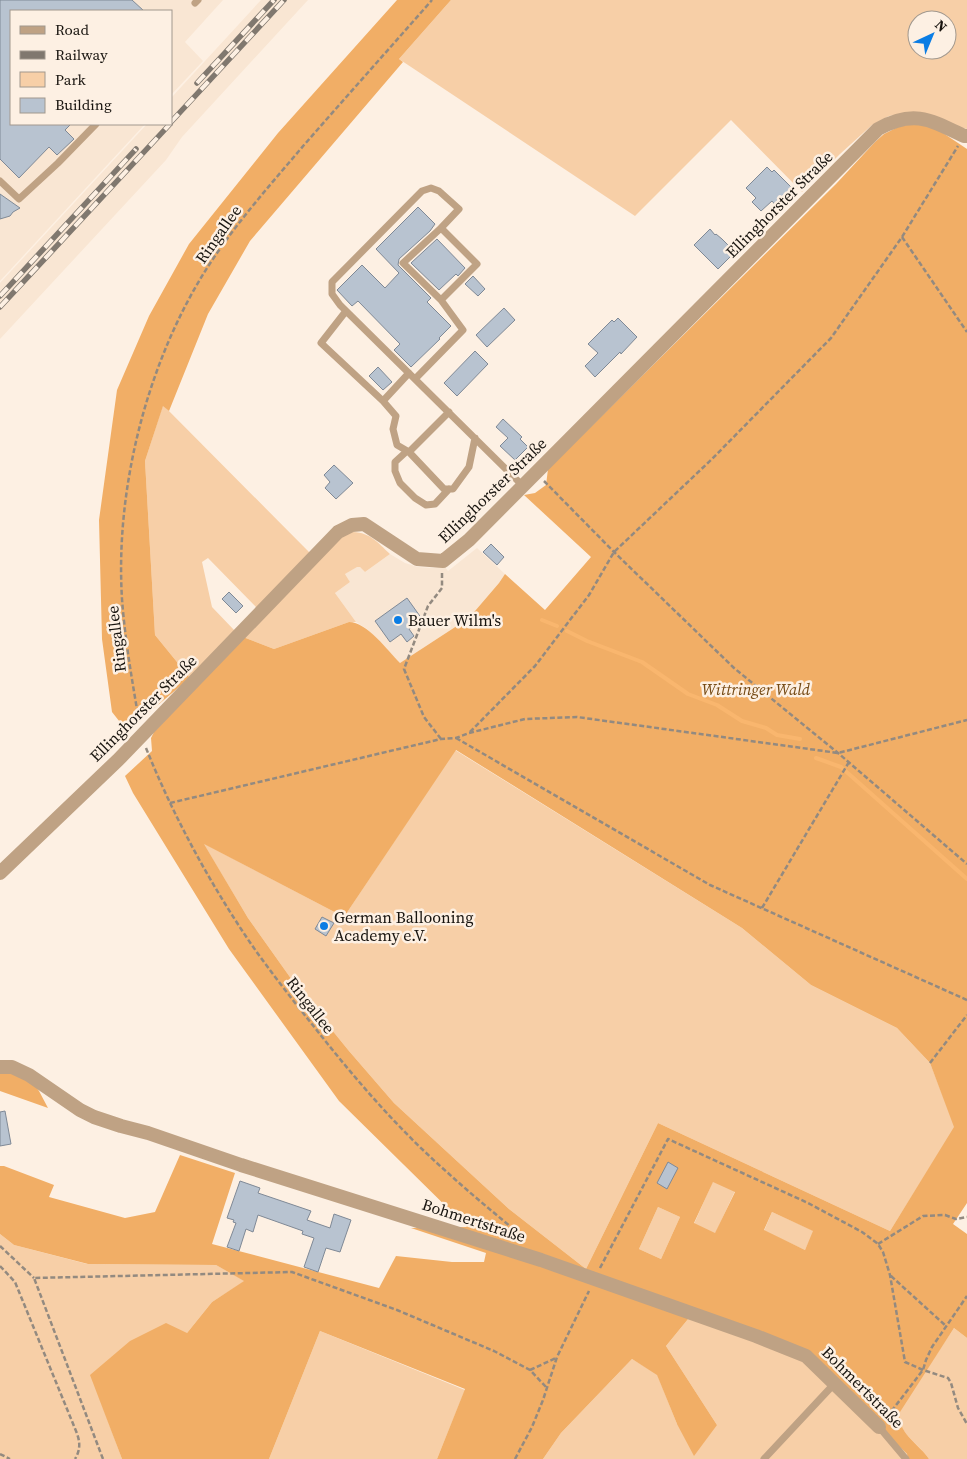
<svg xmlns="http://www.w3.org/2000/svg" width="967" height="1459" font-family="'Source Serif 4',serif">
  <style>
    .built { fill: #f9e6d3 }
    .green { fill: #f7cfa7; fill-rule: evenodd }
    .forest { fill: #f1ae66; fill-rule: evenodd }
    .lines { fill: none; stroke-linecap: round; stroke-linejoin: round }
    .stream { stroke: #f9b66e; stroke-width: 4 }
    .building { fill: #b8c3d0; stroke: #7f8996 }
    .path { stroke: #938a80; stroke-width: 2.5; stroke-dasharray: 5 2.5; stroke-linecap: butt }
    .service { stroke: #bfa284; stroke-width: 7 }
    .minor { stroke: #bfa284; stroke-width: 14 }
    .rail-casing { stroke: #80786f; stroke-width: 5.5 }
    .rail { stroke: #fdf0e3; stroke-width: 4; stroke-dasharray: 11; stroke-linecap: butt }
    .poi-dot { fill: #0b7de4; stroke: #fdf0e3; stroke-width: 2 }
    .labels { text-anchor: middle; stroke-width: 5; stroke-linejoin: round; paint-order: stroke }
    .street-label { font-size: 16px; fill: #18140f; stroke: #fdf0e3 }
    .poi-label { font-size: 16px; fill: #18140f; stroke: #fdf0e3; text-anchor: start }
    .park-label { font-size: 16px; font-style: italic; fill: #754913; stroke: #fdf0e3 }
  </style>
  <rect width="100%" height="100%" fill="#fdf0e3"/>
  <path class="built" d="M 0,0 L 223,0 L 185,42 L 203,61 L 171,95 L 171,11 L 11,11 L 11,124 L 145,124 L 0,281 Z
    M 261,0 L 308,0 L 182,137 L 166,160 L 0,339 L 0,283 L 147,124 L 171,124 L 171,98 Z
    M 477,548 L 505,574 L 499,583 L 469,618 L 400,663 L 367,629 L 356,622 L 335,593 L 350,582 L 345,574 L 356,567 L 360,567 L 365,572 L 390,554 L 405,563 L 418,567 L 433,568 L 444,566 L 448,571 Z"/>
  <path class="green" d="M 451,0 L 967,0 L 967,129 L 901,114 L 889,116 L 872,125 L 840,154 L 802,192 L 731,120 L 635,216 L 399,59 ZM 917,20 L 947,20 L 947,50 L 917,50 Z
    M 163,405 L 310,553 L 257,608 L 208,558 L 202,562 L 212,607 L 235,631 L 190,678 L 155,635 L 145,461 Z
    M 353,532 C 371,533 377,542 390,554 L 365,572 L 360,567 L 357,567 L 345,574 L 350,582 L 335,593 L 356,622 L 349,622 L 274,649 L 243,637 L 342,535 Z
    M 455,750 L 742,928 L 811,985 L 897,1028 L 930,1063 L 955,1127 L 890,1231 L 658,1123 L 586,1269 L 509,1209 L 394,1103 L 349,1051 L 297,987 L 248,918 L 203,843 L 344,917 Z
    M 713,1181 L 735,1191 L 715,1234 L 694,1224 Z
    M 658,1207 L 680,1217 L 661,1259 L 639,1249 Z
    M 772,1212 L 814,1231 L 805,1250 L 764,1231 Z
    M 0,1234 L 14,1245 L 87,1264 L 216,1265 L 245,1281 L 212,1302 L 187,1333 L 91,1375 L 122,1459 L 0,1459 Z
    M 693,1313 L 806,1356 L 848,1395 L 904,1459 L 543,1459 L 561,1433 L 632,1359 L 657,1374 L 677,1424 L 717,1425 L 666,1346 Z
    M 954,1328 L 967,1338 L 967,1459 L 929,1459 C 921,1446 899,1433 899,1417 C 898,1412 903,1407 905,1402 Z
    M 320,1331 L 465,1390 L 437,1459 L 269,1459 Z"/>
  <path class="forest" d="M 397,0 L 451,0 L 399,59 L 403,62 L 250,241 L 208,314 L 169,411 L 163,406 L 145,461 L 155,635 L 190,678 L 127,731 L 112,712 L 102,639 L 99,520 L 117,390 L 149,316 L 189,244 L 278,133 Z
    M 911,124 L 923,124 L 940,131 L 967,149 L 967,1203 L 953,1224 L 967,1234 L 967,1338 L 954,1328 L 900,1412 C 896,1432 919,1444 929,1459 L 908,1459 L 907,1454 L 806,1356 L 693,1313 L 666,1346 L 717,1425 L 694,1456 L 677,1424 L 657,1375 L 632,1359 L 561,1433 L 543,1459 L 437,1459 L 465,1389 L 320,1331 L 269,1459 L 122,1459 L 90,1375 L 130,1341 L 166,1323 L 187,1333 L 212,1302 L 244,1281 L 216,1265 L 88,1264 L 14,1245 L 0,1234 L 0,1166 L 4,1166 L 54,1185 L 49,1197 L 125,1218 L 155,1212 L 180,1155 L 235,1173 L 212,1244 L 379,1288 L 396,1256 L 452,1262 L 484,1262 L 486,1253 L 411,1228 L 467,1227 L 339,1101 L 229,949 L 133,793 L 125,776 L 152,751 L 151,738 L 154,732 L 243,637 L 274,649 L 349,622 C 367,622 388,651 400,663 L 469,618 L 499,583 L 505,574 L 545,610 L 591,557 L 524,495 L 535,493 L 546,485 L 548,469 L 836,184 L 875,142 L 884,134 L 898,127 ZM 456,750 L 742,928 L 811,985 L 897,1028 L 930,1063 L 954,1127 L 890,1231 L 658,1123 L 586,1269 L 509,1209 L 394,1103 L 349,1051 L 297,987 L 248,918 L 204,844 L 344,917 ZM 713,1182 L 735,1192 L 715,1233 L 694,1223 ZM 658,1207 L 680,1217 L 661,1259 L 639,1249 ZM 772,1212 L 813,1231 L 805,1250 L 764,1230 Z
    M 0,1070 L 29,1077 L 39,1091 L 48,1108 L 0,1091 Z"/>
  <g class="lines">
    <path class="stream" d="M 542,620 L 557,626
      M 567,631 L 587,641 L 642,662 L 688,694 L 717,705 L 742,721 L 766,728 L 777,735 L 800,739
      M 816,758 L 841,767 L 967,879"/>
  </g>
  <path class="building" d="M 0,0 L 132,0 L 144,11 L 11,11 L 11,124 L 71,124 L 65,130 L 74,139 L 57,155 L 49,147 L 19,178 L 0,159 Z
    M 767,167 L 772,172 L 774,170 L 795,191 L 778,208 L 772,201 L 761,211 L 752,202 L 756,198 L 746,188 Z
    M 0,194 L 20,208 L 13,212 L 10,216 L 0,219 Z
    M 418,207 L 435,224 L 430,231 L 399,259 L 398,265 L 431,298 L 427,302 L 451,326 L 439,338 L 440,339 L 411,367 L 394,350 L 400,344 L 358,301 L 352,306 L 337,290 L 362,265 L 385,288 L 399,273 L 376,249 Z
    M 710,229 L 715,235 L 716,234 L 722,239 L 735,252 L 718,269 L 694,245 Z
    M 437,239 L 465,268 L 458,276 L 456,274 L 439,290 L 411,263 Z
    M 473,276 L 485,289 L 478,296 L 465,284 Z
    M 504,308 L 515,320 L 487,347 L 476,335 Z
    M 618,318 L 637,337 L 621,354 L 620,352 L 595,377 L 585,366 L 598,353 L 588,344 L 612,320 L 614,322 Z
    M 475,351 L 488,364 L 457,396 L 444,383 Z
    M 378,367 L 392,382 L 383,390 L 369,376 Z
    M 503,419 L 522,437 L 520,439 L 528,447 L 515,460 L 500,446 L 508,438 L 496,427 Z
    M 334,465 L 353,483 L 336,499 L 325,488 L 330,482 L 324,475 Z
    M 491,544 L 504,557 L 497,565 L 483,552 Z
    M 229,592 L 243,606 L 236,613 L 222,599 Z
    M 407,598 L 422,619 L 409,629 L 414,636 L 407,642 L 401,634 L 390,642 L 375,621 Z
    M 322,917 L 334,923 L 326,936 L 315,929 Z
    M 5,1111 L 11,1144 L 0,1146 L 0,1112 Z
    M 668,1162 L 678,1168 L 667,1189 L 657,1183 Z
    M 240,1181 L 260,1188 L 258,1193 L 311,1211 L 307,1220 L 330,1228 L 334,1214 L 351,1220 L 340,1252 L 326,1248 L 318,1272 L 304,1267 L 314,1238 L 302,1234 L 303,1231 L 258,1215 L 253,1232 L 246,1229 L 239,1251 L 227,1247 L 236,1223 L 233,1222 L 234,1220 L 227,1218 Z"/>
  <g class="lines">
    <path class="path" d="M 902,237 L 967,332
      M 544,481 L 614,552 L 734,668 L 838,753 L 967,864
      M 139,721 C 132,680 125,640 122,599 C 115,487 148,359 209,265 C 237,222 271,184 304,145 C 346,97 389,49 432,0
      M 470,732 L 535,666 L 589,595 L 614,552 L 712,459 L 831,338 L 902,237 L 958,146
      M 456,738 L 710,885 L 967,1000
      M 441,739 L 424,717 L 404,669 L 428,606 L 442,588 L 442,572
      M 146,748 C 173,815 207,878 247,938 C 268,969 292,999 315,1028 C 356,1080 399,1130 448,1173 C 472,1195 498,1216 523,1237 L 526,1241
      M 170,803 L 441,739 L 456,738 L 469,733 L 525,719 L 577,717 L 838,753 L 967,720
      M 762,908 L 849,762
      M 930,1063 L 967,1015
      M 878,1244 L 923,1216 L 945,1215 L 956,1219 L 967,1217
      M 0,1246 L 34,1278
      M 0,1266 L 15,1282 L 76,1431 C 80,1441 81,1449 75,1459
      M 600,1268 L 668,1139 L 808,1203 L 862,1232 L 878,1244 L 883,1252 L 890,1275 L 905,1362 L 923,1370 L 948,1378 L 951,1383 L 958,1408 L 967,1424
      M 891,1276 L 946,1326
      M 530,1370 L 556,1358
      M 887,1417 L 923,1370 L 926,1360 L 932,1347 L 967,1296
      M 0,1454 L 10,1459
      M 103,1459 L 34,1278 L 292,1272 L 397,1310 L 494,1351 L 530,1370 L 547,1388
      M 515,1459 L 532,1427 L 543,1400 L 557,1357 L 589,1291"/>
    <path class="service" d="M 195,3 L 198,0
      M 0,181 L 19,199 L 58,163 L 96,124
      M 441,228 L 403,263 L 441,300
      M 346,311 L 321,343 L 383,401 L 409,373
      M 415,379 L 463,330 L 441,300 L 477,264 L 441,228 L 459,209 L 439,191 L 431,188 L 422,191 L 332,282 L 332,294 L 340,305 L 523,486
      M 383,401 L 396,416 L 393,429 L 397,445 L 409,452 L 449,412
      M 407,451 L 395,462 L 395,471 L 400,483 L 415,498 L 426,505 L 435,504 L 449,489
      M 409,452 L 444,489 L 453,489 L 469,467 L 475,438
      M 879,1427 L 906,1459
      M 764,1459 L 835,1383"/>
    <path class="minor" d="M 0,873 L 118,760 L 338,532 L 352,525 L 364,524 L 417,559 L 443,561 L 469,540 L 878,129 C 914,109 931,120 964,136 L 967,136
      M 0,1067 L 12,1067 L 29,1075 L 80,1110 L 94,1117 L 121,1126 L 148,1133 L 241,1165 L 541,1260 L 756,1336 L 806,1356 L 879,1427"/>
    <defs>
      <path id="rail" d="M 197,83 L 274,0
        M 171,122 L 284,0
        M 0,296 L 136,149
        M 0,307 L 170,124"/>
    </defs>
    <use href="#rail" class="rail-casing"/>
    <use href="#rail" class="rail"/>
  </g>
  <g class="poi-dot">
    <circle cx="398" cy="620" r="5"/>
    <circle cx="324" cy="926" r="5"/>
  </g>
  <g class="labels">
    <g class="street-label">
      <text transform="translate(779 204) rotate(-45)" y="6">Ellinghorster Straße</text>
      <text transform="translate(218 234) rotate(-55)" y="6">Ringallee</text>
      <text transform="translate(492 490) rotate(-44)" y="6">Ellinghorster Straße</text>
      <text transform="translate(116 639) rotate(-97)" y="6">Ringallee</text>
      <text transform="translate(143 708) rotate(-45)" y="6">Ellinghorster Straße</text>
      <text transform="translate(311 1005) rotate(52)" y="6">Ringallee</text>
      <text transform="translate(474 1220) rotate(18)" y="6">Bohmertstraße</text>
      <text transform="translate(863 1387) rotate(45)" y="6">Bohmertstraße</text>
    </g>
    <g class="poi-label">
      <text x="408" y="626">Bauer Wilm's</text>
      <text x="334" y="923">German Ballooning<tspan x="334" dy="18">Academy e.V.</tspan></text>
    </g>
    <g class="park-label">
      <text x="756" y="695">Wittringer Wald</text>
    </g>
  </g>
  <rect x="10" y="10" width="162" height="115" fill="#fdf0e3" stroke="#a1988e"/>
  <rect x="20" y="26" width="25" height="8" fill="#bfa284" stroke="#a1988e"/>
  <text x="55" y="35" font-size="15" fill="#18140f">Road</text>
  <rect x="20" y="51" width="25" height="8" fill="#80786f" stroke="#a1988e"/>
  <text x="55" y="60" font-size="15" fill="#18140f">Railway</text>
  <rect x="20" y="72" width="25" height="15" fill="#f7cfa7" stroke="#a1988e"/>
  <text x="55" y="85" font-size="15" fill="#18140f">Park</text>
  <rect x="20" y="98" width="25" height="15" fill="#b8c3d0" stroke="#a1988e"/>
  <text x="55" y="110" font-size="15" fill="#18140f">Building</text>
  <g transform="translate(932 35) rotate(44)"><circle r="24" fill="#fdf0e3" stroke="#a1988e"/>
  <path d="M0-4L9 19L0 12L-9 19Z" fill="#0b7de4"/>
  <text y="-8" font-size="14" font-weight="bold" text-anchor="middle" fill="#18140f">N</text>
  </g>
</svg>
